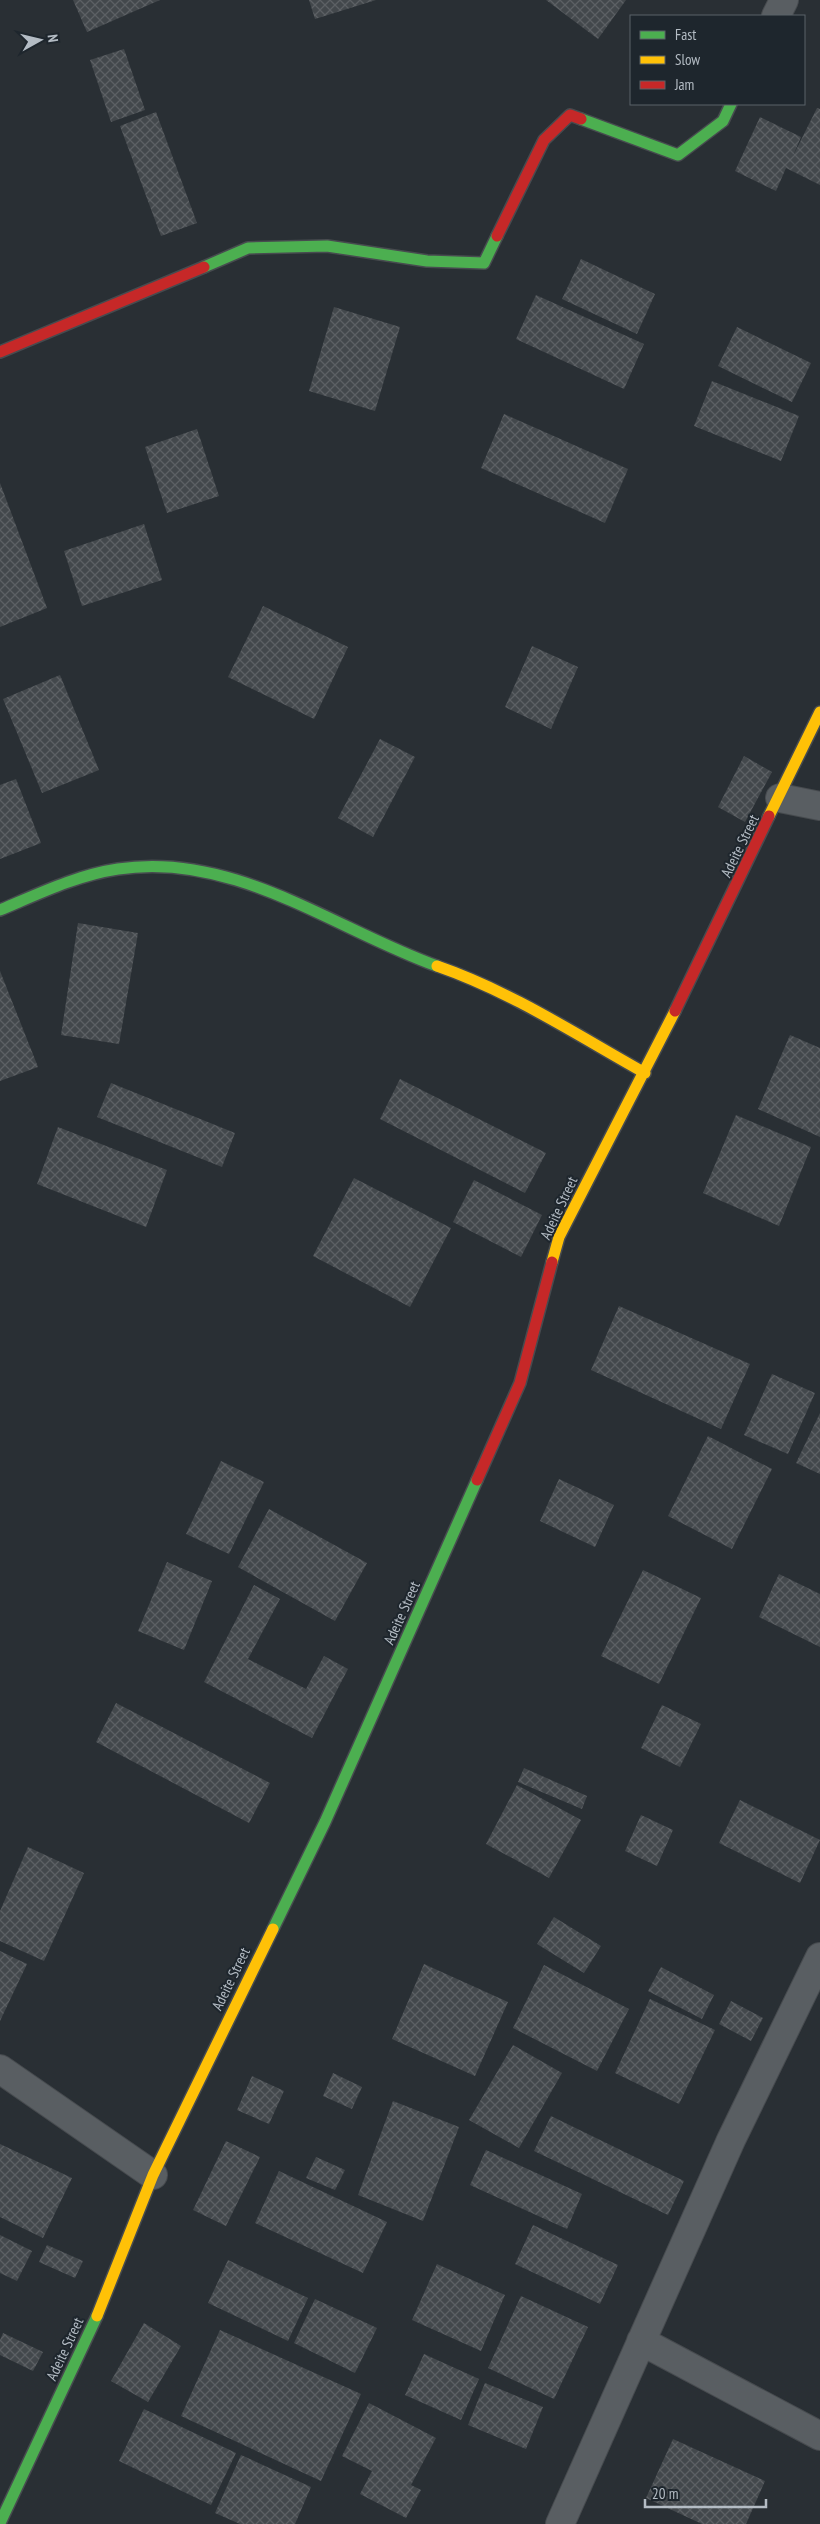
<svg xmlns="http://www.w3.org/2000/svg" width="820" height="2524" font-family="'PT Sans Narrow',sans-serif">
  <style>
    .building { fill: url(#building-cross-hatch) }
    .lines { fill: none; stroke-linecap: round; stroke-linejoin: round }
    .street-casing { stroke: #474b4f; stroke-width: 30 }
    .fast-casing { stroke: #474b4f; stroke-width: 14 }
    .slow-casing { stroke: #474b4f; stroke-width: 14 }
    .jam-casing { stroke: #474b4f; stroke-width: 14 }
    .street { stroke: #595e62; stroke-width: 28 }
    .fast { stroke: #4caf50; stroke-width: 11 }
    .slow { stroke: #ffc107; stroke-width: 11 }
    .jam { stroke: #c62828; stroke-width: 11 }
    .labels { text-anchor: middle; stroke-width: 4; stroke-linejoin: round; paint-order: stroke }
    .street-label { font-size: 15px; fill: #b4bcc4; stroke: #1e262d }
  </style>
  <defs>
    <pattern id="building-cross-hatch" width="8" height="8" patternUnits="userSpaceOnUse" patternTransform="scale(1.25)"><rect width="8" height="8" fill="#43484c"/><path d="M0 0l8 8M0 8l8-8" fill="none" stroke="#5c6064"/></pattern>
  </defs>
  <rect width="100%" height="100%" fill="#292f34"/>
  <path class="building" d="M 73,0 L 160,0 L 87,32 Z
    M 309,0 L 376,0 L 315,19 Z
    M 546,0 L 626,0 L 598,39 Z
    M 124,49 L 145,110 L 111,122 L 90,60 Z
    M 817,108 L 820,109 L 820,185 L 786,168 L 776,191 L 735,171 L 760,117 L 801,137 L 793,156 Z
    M 156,112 L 197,223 L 161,236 L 120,126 Z
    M 581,259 L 655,294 L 637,334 L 562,299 Z
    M 536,295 L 644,344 L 624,389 L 516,339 Z
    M 334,307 L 400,327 L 375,411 L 309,391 Z
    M 737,327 L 811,363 L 792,402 L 718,366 Z
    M 712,381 L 799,416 L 781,461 L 694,426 Z
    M 504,414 L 628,469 L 605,523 L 481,468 Z
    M 197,429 L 219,496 L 167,513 L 145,447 Z
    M 0,483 L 47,608 L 0,627 Z
    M 144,524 L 162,580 L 82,606 L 64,551 Z
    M 263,606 L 348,647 L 314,719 L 228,677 Z
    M 532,646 L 578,667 L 551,729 L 505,707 Z
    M 60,675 L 99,770 L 42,793 L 3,699 Z
    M 380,739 L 415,757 L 373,837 L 338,818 Z
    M 744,756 L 772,772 L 745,822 L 718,807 Z
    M 16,779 L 41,843 L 0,859 L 0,785 Z
    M 78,923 L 138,933 L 119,1044 L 61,1035 Z
    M 0,971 L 38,1067 L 0,1081 Z
    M 790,1035 L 820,1048 L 820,1137 L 758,1109 Z
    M 400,1079 L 546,1153 L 525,1193 L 380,1119 Z
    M 111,1083 L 235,1133 L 222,1167 L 97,1117 Z
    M 736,1115 L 811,1147 L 779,1226 L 703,1193 Z
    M 58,1127 L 167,1170 L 146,1227 L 37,1184 Z
    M 354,1178 L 451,1228 L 410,1307 L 313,1256 Z
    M 474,1180 L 542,1215 L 521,1257 L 453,1222 Z
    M 619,1306 L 750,1364 L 721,1429 L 591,1370 Z
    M 772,1374 L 815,1393 L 788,1454 L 744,1435 Z
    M 820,1413 L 820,1474 L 796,1463 Z
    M 708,1436 L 772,1469 L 732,1549 L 668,1516 Z
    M 221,1461 L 264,1482 L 229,1554 L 186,1534 Z
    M 559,1479 L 614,1505 L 595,1547 L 540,1521 Z
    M 269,1509 L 367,1563 L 335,1621 L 238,1567 Z
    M 167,1562 L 212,1581 L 184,1650 L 138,1631 Z
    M 643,1570 L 701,1598 L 659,1684 L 601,1656 Z
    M 779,1574 L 820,1594 L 820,1647 L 759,1617 Z
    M 254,1585 L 280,1599 L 248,1659 L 306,1689 L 324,1656 L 348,1669 L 312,1738 L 204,1682 Z
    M 116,1703 L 270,1783 L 249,1823 L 96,1742 Z
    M 662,1705 L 701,1724 L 680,1767 L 641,1748 Z
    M 524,1768 L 587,1796 L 582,1809 L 518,1782 Z
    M 517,1785 L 581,1820 L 549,1878 L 486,1844 Z
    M 740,1800 L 820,1840 L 800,1883 L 719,1843 Z
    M 641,1815 L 673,1830 L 657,1866 L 625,1851 Z
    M 28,1847 L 84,1873 L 44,1961 L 0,1941 L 0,1911 Z
    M 554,1917 L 601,1946 L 584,1973 L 537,1944 Z
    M 0,1951 L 27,1964 L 0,2021 Z
    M 424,1964 L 508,2002 L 475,2076 L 392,2039 Z
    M 544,1965 L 629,2009 L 597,2071 L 513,2028 Z
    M 661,1967 L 714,1995 L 702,2019 L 648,1991 Z
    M 650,1999 L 715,2030 L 679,2104 L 615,2073 Z
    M 731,2001 L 763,2018 L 751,2041 L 719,2024 Z
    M 513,2045 L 562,2073 L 519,2148 L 469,2120 Z
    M 333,2073 L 362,2087 L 352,2109 L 323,2096 Z
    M 252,2076 L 284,2091 L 269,2124 L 237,2110 Z
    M 393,2101 L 459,2127 L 423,2221 L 358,2195 Z
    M 551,2116 L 684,2181 L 668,2215 L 534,2151 Z
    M 226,2141 L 260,2157 L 226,2226 L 193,2210 Z
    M 0,2144 L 72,2178 L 43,2238 L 0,2217 Z
    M 486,2150 L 582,2194 L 567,2229 L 470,2185 Z
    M 316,2157 L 345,2170 L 335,2190 L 306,2178 Z
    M 279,2171 L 387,2222 L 363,2273 L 255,2223 Z
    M 533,2225 L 618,2265 L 600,2304 L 515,2264 Z
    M 0,2235 L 32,2251 L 17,2281 L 0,2273 Z
    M 47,2245 L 83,2261 L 75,2278 L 39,2262 Z
    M 228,2260 L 308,2298 L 288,2341 L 208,2303 Z
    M 437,2264 L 505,2295 L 481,2351 L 412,2320 Z
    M 521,2296 L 588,2327 L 554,2399 L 488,2368 Z
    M 315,2299 L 377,2328 L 355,2373 L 294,2343 Z
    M 144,2323 L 181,2346 L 148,2402 L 111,2381 Z
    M 220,2330 L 361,2394 L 321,2481 L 181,2416 Z
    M 3,2333 L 43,2352 L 33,2371 L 0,2355 L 0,2340 Z
    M 424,2354 L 479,2379 L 461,2420 L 405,2395 Z
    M 485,2383 L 543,2407 L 526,2449 L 468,2425 Z
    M 369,2403 L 436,2438 L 411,2485 L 421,2490 L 406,2518 L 360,2494 L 372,2471 L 342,2456 Z
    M 144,2409 L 236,2453 L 211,2505 L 119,2461 Z
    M 673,2439 L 765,2481 L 746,2524 L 702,2524 L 646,2498 Z
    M 241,2455 L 311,2487 L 295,2524 L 240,2524 L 215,2513 Z"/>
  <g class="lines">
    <defs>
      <path id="street" d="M 776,16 L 784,0
        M 780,798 L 820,806
        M 0,2069 L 153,2175
        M 641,2341 L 820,2436
        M 560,2524 L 731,2140 L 820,1957"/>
      <path id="fast" d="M 581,119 L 678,155 L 723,121 L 731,104
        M 204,267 L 248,248 L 327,246 L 427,261 L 484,263 L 497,236
        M 0,910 C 38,894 77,875 118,869 C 234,851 334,929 437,966
        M 273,1929 L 325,1822 L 477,1480
        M 0,2523 L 97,2316"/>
      <path id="slow" d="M 769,816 L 820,712
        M 437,966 C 512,992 577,1035 645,1073
        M 552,1262 L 559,1237 L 675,1011
        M 97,2316 L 153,2175 L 273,1929"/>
      <path id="jam" d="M 497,236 L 544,140 L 570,115 L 581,119
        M 0,352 L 204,267
        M 675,1011 L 769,816
        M 477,1480 L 520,1383 L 552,1262"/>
    </defs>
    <use href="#street" class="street-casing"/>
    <use href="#fast" class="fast-casing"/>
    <use href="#slow" class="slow-casing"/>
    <use href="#jam" class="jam-casing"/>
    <use href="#street" class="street"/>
    <use href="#fast" class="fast"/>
    <use href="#slow" class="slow"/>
    <use href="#jam" class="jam"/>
  </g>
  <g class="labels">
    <g class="street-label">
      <text transform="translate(740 846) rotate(-64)" y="5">Adeite Street</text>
      <text transform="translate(559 1208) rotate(-65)" y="5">Adeite Street</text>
      <text transform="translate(402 1613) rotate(-66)" y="5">Adeite Street</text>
      <text transform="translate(231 1979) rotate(-64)" y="5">Adeite Street</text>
      <text transform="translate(65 2349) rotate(-65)" y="5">Adeite Street</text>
    </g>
  </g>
  <rect x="630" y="15" width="175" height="90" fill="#1e262d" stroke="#5a6269"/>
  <rect x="640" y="31" width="25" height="8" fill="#4caf50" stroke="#5a6269"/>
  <text x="675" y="40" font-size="15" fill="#b4bcc4">Fast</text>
  <rect x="640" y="56" width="25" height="8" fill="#ffc107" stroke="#5a6269"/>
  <text x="675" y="65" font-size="15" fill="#b4bcc4">Slow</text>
  <rect x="640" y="81" width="25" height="8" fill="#c62828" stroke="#5a6269"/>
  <text x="675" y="90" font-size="15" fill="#b4bcc4">Jam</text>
  <g transform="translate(40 40) rotate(82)" stroke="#1e262d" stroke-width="4" paint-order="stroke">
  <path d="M0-4L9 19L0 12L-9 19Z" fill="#b4bcc4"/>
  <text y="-8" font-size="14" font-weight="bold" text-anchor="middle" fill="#b4bcc4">N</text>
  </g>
  <path d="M645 2499v8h121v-8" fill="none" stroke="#b4bcc4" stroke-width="2.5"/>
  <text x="652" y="2499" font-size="15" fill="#b4bcc4" stroke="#1e262d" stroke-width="4" paint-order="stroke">20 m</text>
</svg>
